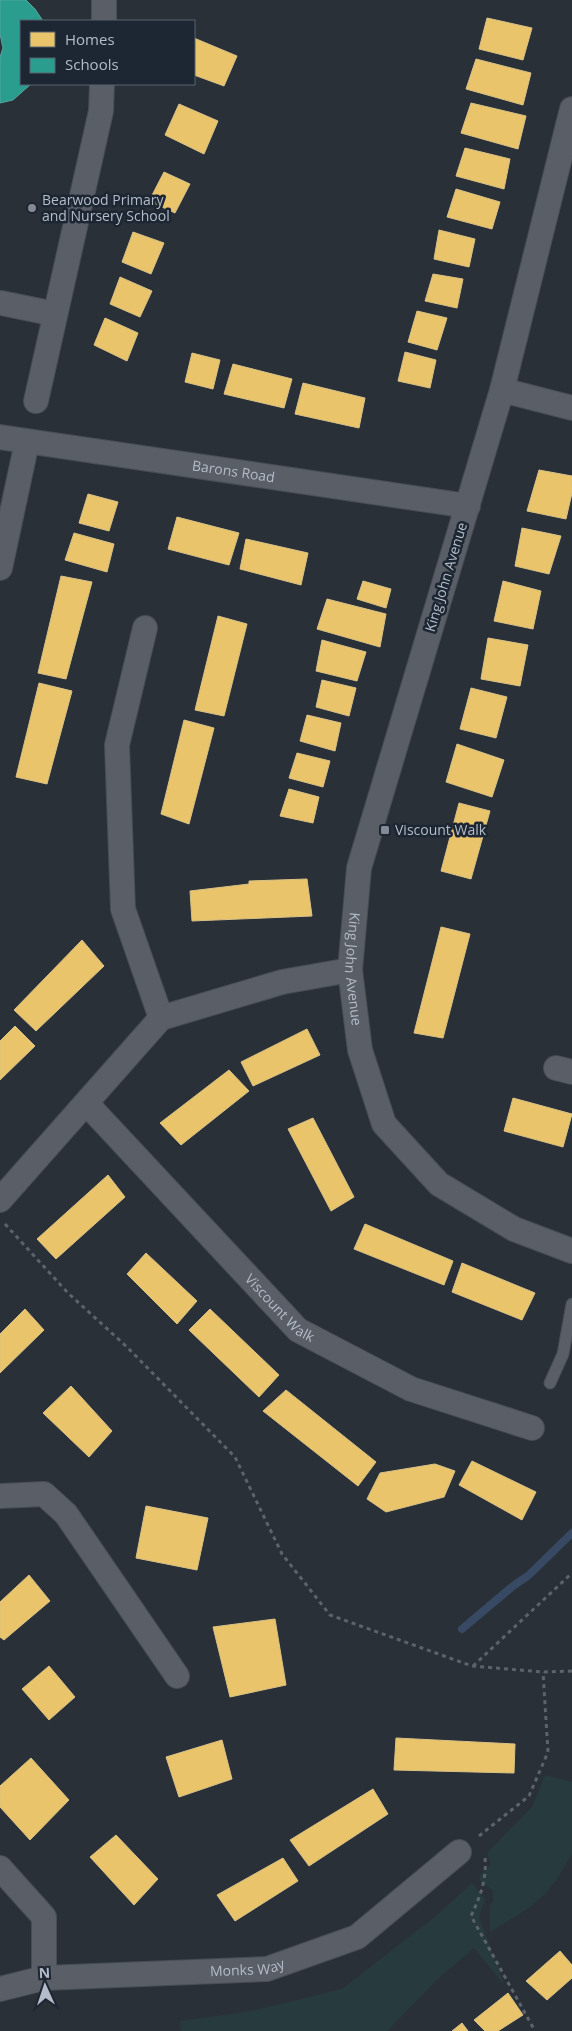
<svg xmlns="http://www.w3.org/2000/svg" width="572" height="2031" font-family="'Open Sans',sans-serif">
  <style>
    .green { fill: #273a3e }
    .homes { fill: #e9c46a; stroke: #d9c286 }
    .schools { fill: #2a9d8f; stroke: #53a6a0 }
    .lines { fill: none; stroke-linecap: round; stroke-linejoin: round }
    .stream { stroke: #384963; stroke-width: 8 }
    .lane-casing { stroke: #484c53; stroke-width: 13 }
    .street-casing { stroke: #484c53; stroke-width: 26 }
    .path { stroke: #5d636a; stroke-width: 3; stroke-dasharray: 4 4; stroke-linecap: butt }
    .lane { stroke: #5a5e66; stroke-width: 11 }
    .street { stroke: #5a5e66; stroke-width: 24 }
    .poi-dot { fill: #848b96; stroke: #1d2633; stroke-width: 2 }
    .labels { text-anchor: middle; stroke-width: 5; stroke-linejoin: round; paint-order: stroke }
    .poi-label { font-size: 14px; fill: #b4bcc9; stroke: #1d2633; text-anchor: start }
    .street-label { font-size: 14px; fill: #b4bcc9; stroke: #1d2633 }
  </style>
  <rect width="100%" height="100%" fill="#2a3038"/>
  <path class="green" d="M 545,1775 L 572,1782 L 572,1854 L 557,1879 L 545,1894 L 529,1908 L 490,1932 L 490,1905 L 493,1902 L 493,1891 L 480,1880 L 480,1875 L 491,1865 L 487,1853 L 532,1807 Z
    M 472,1883 L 485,1899 L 479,1917 L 505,1986 L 474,1948 L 439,1978 L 387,2031 L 181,2031 L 180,2021 L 251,2011 L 342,1989 L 436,1916 Z"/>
  <path class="homes" d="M 487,18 L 532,28 L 523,60 L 479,49 Z
    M 194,38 L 237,56 L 224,86 L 194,75 Z
    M 476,59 L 531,73 L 523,105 L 466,89 Z
    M 471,103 L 526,116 L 518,149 L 461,133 Z
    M 179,104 L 218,121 L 204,154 L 165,135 Z
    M 465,148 L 510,159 L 504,189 L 456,176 Z
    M 164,172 L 190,184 L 175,213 L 149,201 Z
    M 456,189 L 500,202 L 492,229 L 447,217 Z
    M 439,230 L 475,239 L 469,267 L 434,259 Z
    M 133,232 L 164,243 L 151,274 L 122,262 Z
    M 433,274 L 463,279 L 457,308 L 425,301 Z
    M 120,277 L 152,291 L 140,317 L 110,304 Z
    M 417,311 L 447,318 L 437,350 L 408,342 Z
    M 105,318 L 138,333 L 127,361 L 94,345 Z
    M 405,352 L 436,360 L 430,388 L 398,381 Z
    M 192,353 L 220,360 L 213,389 L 185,382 Z
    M 233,364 L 292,379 L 284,408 L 224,394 Z
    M 303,383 L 365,398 L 359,428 L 295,414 Z
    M 539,470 L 572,476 L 572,493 L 566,519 L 527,511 Z
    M 88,494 L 118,502 L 109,531 L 79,523 Z
    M 177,517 L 239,533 L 229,565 L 168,549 Z
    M 522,528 L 561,536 L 549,574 L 515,566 Z
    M 74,533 L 114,544 L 107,572 L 65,560 Z
    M 246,539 L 308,553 L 301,585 L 240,569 Z
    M 61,576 L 92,582 L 66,679 L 38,673 Z
    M 363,581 L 391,589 L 386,608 L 357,599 Z
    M 503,581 L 541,591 L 533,629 L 494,621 Z
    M 327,599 L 386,614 L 380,647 L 317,629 Z
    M 218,616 L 247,624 L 224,716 L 195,710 Z
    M 488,638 L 528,645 L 520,686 L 481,679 Z
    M 322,640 L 366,652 L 357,681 L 316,671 Z
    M 322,680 L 356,688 L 349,716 L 316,707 Z
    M 39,683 L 72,691 L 47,784 L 16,777 Z
    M 471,688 L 507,697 L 496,738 L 460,729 Z
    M 307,715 L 341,723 L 335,751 L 300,741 Z
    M 184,720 L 214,728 L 189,824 L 161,814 Z
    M 457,744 L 504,760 L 492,797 L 446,782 Z
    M 297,753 L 330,761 L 323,787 L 289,778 Z
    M 289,789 L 319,797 L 313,823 L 280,816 Z
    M 459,803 L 490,811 L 471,879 L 441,871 Z
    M 307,879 L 312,916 L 192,921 L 190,891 L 249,884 L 249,881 Z
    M 441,927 L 470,934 L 443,1038 L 414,1033 Z
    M 82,940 L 104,966 L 36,1031 L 14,1010 Z
    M 15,1026 L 35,1046 L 0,1080 L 0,1041 Z
    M 307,1029 L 320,1055 L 253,1086 L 241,1062 Z
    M 229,1070 L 249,1091 L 181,1145 L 160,1123 Z
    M 513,1098 L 572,1114 L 563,1147 L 504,1131 Z
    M 313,1118 L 354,1197 L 331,1211 L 288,1129 Z
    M 108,1175 L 125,1197 L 56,1259 L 37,1239 Z
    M 365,1224 L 453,1261 L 444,1285 L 354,1249 Z
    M 146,1253 L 197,1301 L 177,1324 L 127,1274 Z
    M 462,1263 L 535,1293 L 522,1320 L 452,1292 Z
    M 25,1309 L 44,1330 L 0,1373 L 0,1334 Z
    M 210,1309 L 279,1375 L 259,1397 L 189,1330 Z
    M 71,1386 L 112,1431 L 89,1457 L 43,1413 Z
    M 286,1390 L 376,1462 L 358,1486 L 263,1411 Z
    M 472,1461 L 536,1492 L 522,1520 L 459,1485 Z
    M 435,1464 L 455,1471 L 444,1497 L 386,1512 L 367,1499 L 380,1473 Z
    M 146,1506 L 208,1518 L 197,1570 L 136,1558 Z
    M 29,1575 L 50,1601 L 4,1640 L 0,1637 L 0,1602 Z
    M 275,1619 L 286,1685 L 230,1697 L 213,1627 Z
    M 49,1666 L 75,1697 L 49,1720 L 22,1689 Z
    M 396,1738 L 515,1744 L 514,1773 L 394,1770 Z
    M 222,1740 L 232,1779 L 179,1797 L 166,1757 Z
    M 31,1758 L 69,1800 L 30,1840 L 0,1807 L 0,1786 Z
    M 373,1789 L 388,1814 L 309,1866 L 290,1840 Z
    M 116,1835 L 158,1879 L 134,1905 L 90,1857 Z
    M 283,1858 L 298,1881 L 235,1921 L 217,1895 Z
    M 560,1951 L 572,1965 L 572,1978 L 547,2000 L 526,1981 Z
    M 508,1993 L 523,2015 L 498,2031 L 485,2031 L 474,2020 Z
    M 462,2023 L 468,2031 L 452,2031 Z"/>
  <path class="schools" d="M 0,0 L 26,0 L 35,9 L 43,21 L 21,21 L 21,84 L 31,84 L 13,100 L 0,103 L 0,57 L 3,48 L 0,34 Z"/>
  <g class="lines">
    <path class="stream" d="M 462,1629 L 513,1586 L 529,1575 L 572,1533"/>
    <defs>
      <path id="lane" d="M 550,1383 L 563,1354 L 572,1304"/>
      <g id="street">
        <path d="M 104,0 L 104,21"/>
        <path id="s1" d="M 572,109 L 502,390 L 359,868 L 350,970 L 360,1050 L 384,1124 L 439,1184 L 514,1229 L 572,1251"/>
        <path d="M 1,303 L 55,314"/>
        <path d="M 502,390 L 572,408"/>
        <path d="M 36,401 L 101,111 L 102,84"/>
        <path id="s2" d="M 0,437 L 468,506"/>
        <path d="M 0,568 L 27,442"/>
        <path d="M 145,628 L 117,745 L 123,909 L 161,1018"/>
        <path d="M 556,1068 L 572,1072"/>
        <path id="s3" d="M 87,1104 L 298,1330 L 411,1389 L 532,1428"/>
        <path d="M 0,1200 L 161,1018 L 282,982 L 350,970"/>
        <path d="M 0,1496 L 44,1494 L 66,1514 L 177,1676"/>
        <path d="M 0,1868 L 44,1917 L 44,1978"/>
        <path id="s4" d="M 0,1989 L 44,1978 L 267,1969 L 357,1937 L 459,1852"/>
      </g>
    </defs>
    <use href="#lane" class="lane-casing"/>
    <use href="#street" class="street-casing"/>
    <path class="path" d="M 5,1224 L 68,1293 L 127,1347 L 235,1457 L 282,1554 L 330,1615 L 472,1666 L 543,1672 L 572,1671
      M 473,1666 L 572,1573
      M 479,1836 L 529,1796 L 548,1752 L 543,1672
      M 485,1858 C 487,1879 480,1897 471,1916 L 535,2031"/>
    <use href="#lane" class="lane"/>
    <use href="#street" class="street"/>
  </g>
  <g class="poi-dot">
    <circle cx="32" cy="208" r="5"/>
    <rect x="380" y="825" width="10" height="10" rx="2.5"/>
  </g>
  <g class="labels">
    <g class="poi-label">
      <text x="42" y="205">Bearwood Primary<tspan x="42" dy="16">and Nursery School</tspan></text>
      <text x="395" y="835">Viscount Walk</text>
    </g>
    <g class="street-label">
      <text dy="5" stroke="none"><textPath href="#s2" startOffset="236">Barons Road</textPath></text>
      <text transform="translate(446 577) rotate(-73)" y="5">King John Avenue</text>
      <text dy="5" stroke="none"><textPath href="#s1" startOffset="890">King John Avenue</textPath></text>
      <text dy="5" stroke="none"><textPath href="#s3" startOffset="281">Viscount Walk</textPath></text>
      <text dy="5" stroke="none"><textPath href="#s4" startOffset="249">Monks Way</textPath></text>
    </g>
  </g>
  <rect x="20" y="20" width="175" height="65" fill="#1d2633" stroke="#59626f"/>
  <rect x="30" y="32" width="25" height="15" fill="#e9c46a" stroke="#59626f"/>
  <text x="65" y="45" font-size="15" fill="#b4bcc9">Homes</text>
  <rect x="30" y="58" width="25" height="15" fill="#2a9d8f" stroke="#59626f"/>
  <text x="65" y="70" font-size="15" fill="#b4bcc9">Schools</text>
  <g transform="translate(45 1986) rotate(357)" stroke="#1d2633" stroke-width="4" paint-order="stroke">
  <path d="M0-4L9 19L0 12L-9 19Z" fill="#b4bcc9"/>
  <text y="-8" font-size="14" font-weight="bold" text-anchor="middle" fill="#b4bcc9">N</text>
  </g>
</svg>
